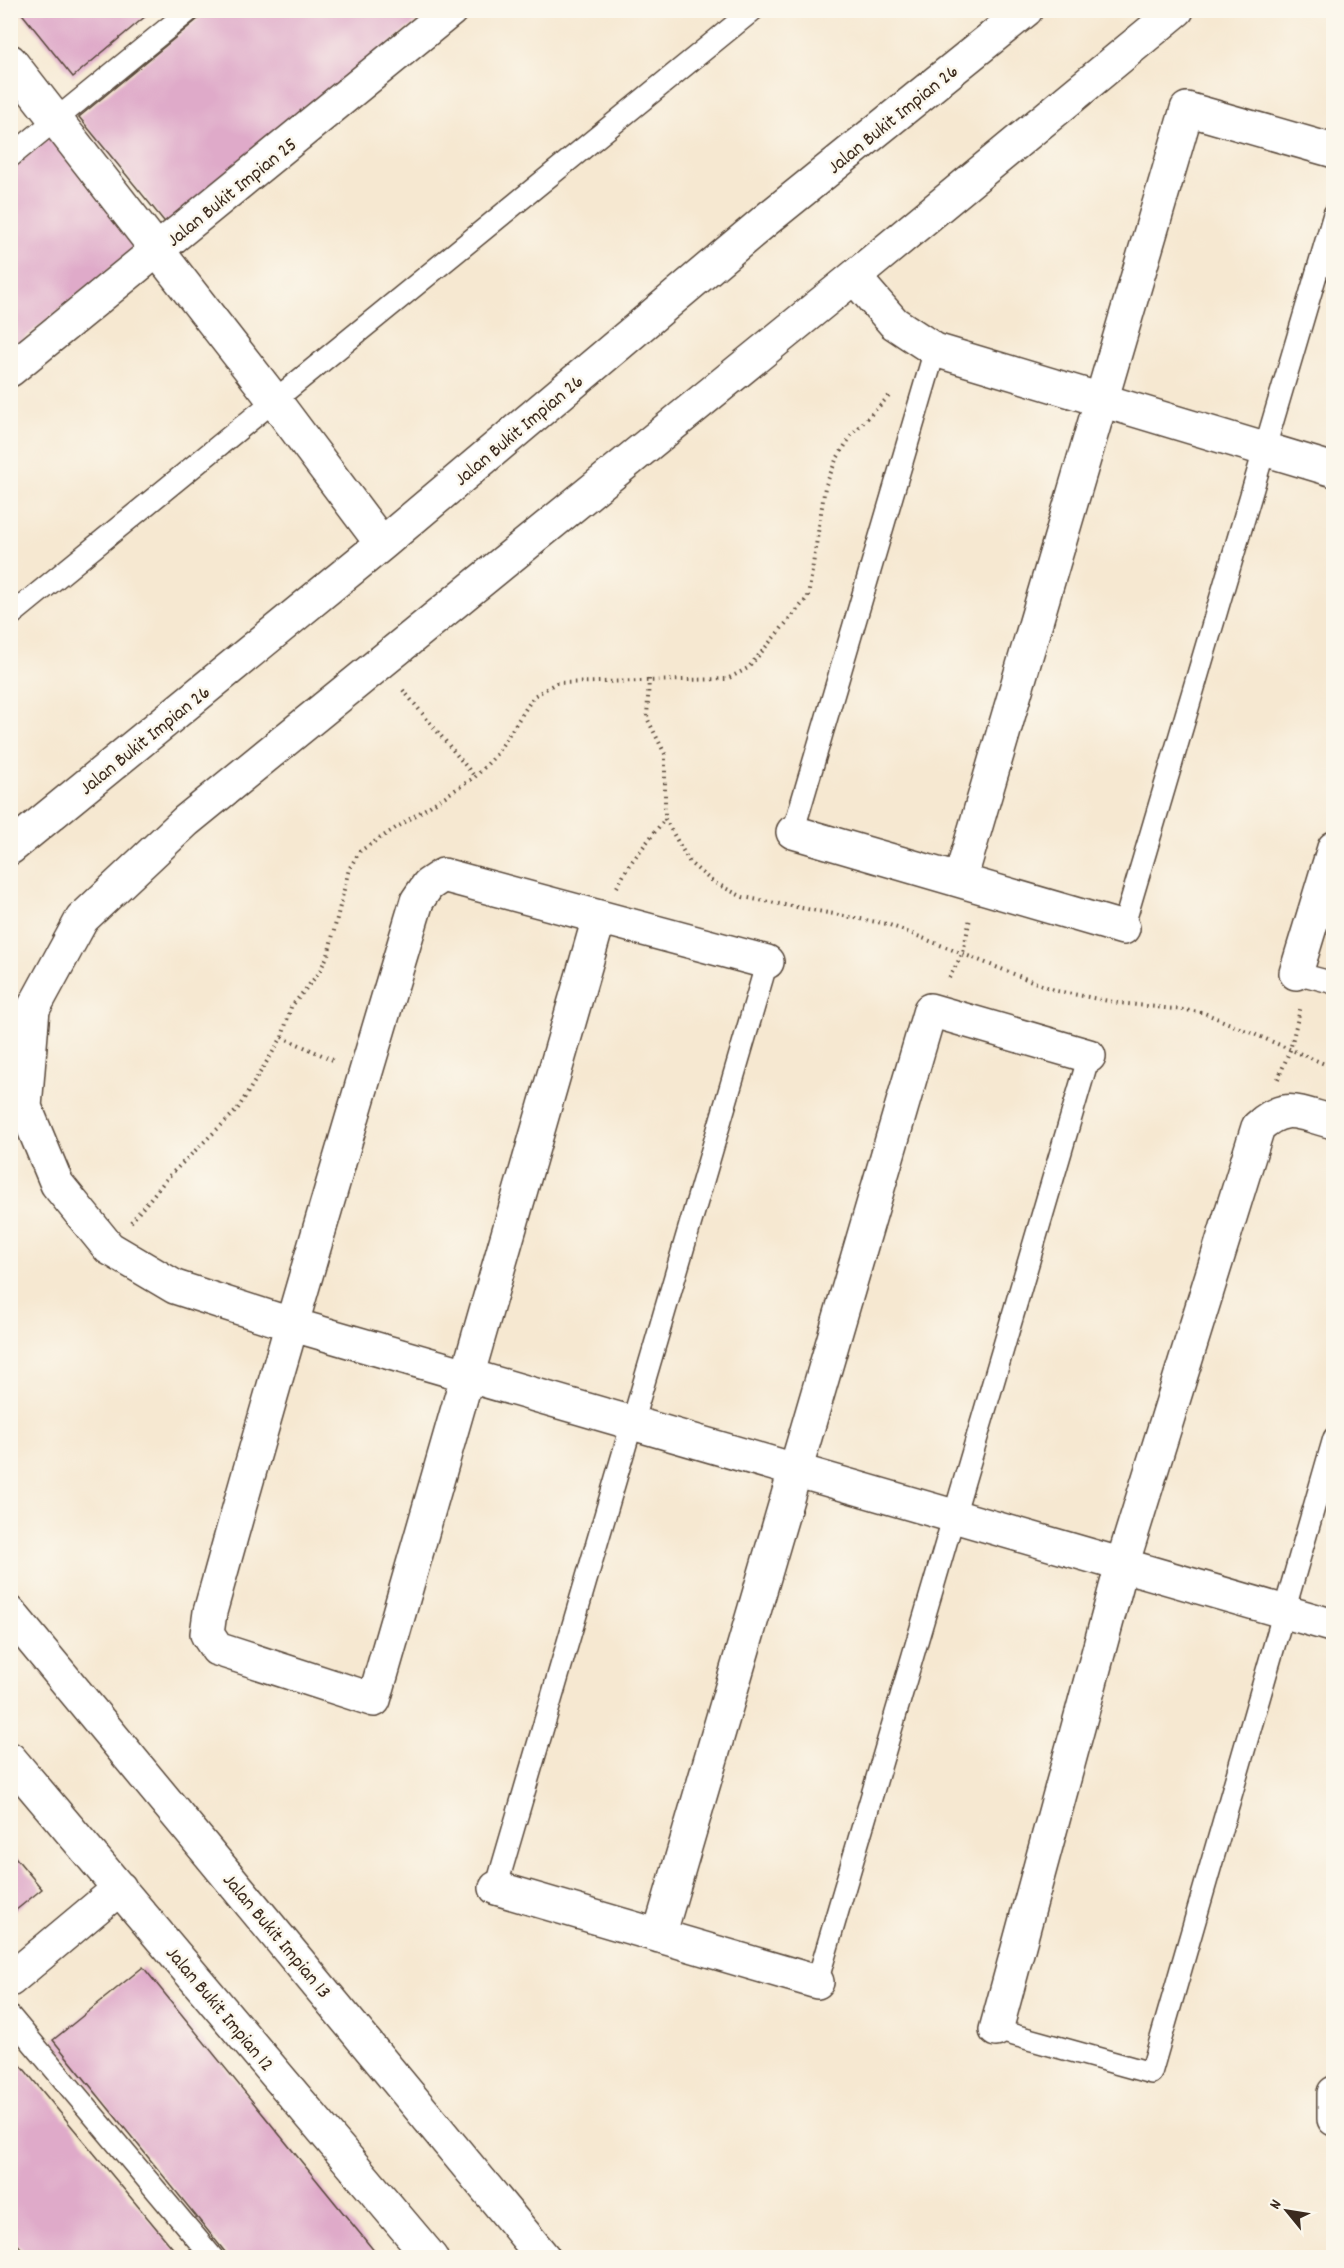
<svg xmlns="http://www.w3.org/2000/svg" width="1344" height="2268" font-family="Dekko,sans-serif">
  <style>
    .building { fill: #dfaac9 }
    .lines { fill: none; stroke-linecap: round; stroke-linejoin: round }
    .service-casing { stroke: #574639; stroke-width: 24 }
    .minor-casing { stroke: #574639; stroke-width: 36 }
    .tertiary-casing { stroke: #574639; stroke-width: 36 }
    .path { stroke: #574639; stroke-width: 4; stroke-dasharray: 1.5 4.5; stroke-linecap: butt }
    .service { stroke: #fff; stroke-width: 21 }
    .minor { stroke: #fff; stroke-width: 33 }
    .tertiary { stroke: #fff; stroke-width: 33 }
    .labels { text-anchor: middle; stroke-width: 5; stroke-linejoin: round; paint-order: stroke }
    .street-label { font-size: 20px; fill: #3b2a1e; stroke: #fbf7ec }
  </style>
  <rect width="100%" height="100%" fill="#fbf7ec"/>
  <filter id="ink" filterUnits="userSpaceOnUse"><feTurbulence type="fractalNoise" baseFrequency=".0167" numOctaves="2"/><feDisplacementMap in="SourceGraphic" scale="12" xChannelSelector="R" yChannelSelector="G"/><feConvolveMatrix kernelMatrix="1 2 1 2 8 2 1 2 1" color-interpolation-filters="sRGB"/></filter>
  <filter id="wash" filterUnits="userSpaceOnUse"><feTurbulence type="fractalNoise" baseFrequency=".008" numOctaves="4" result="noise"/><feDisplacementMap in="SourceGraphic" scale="24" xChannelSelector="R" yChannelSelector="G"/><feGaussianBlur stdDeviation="1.35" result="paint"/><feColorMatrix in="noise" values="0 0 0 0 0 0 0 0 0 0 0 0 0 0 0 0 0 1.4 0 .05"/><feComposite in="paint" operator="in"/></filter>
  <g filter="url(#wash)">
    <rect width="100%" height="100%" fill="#f6e8d1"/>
    <g id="blocks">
      <path class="building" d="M 19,10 L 153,10 L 73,77 Z
        M 209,10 L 431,10 L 168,226 L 79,117 Z
        M 54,133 L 143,242 L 10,350 L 10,169 Z
        M 10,1851 L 42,1889 L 10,1915 Z
        M 143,1967 L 380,2258 L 230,2258 L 53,2040 Z
        M 14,2057 L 181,2258 L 29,2258 L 10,2235 L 10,2060 Z"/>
    </g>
  </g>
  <g filter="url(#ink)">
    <use href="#blocks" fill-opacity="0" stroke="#574639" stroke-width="1.5"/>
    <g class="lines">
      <defs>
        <path id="service" d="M 10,157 L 190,10
          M 10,616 L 753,10
          M 793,832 L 935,350
          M 1123,928 L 1334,214
          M 1296,973 L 1334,983
          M 496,1888 L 767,962
          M 817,1982 L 1089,1056
          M 10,2016 L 213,2258
          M 996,2030 L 1151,2073 L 1334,1438"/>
        <path id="minor" d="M 1177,10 L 854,277 L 186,821 L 82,919 L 33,1009 L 25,1107 L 57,1184 L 109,1248 L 175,1287 L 290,1324 L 1334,1626
          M 10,61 L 274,400 L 382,544
          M 854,277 L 894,323 L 935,350 L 1334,470
          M 10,370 L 451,10
          M 793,832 L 1123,928
          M 10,848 L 382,544 L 766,220 L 1026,10
          M 960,880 L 1187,109 L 1334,151
          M 599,918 L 374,1700 L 217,1649 L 207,1634 L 210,1612 C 276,1374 346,1137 417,901 L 428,885 L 443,875 L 767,962
          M 1296,973 L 1334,848
          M 10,1759 L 431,2258
          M 496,1888 L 817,1982
          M 659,1936 L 930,1010 L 1089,1056
          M 10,1980 L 120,1888
          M 996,2030 L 1122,1565 L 1258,1127 C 1286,1101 1300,1114 1334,1122
          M 1334,2093 L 1334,2119"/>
        <path id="tertiary" d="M 10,1613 L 544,2258"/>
      </defs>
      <use href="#service" class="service-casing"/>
      <use href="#minor" class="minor-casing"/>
      <use href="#tertiary" class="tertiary-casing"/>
      <path class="path" d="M 649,679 L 647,718 L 665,754 L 665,819 L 690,863 L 713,882 L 743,897 L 887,924 L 1057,991 L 1119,1003 L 1202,1012 L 1334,1068
        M 403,690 L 475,777
        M 617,887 L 629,865 L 665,819
        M 949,978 L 963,953 L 970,918
        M 282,1037 L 333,1060
        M 1278,1079 L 1290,1050 L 1301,1006
        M 131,1222 L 169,1176 L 237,1110 L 282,1037 L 291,1007 L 318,974 L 328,955 L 349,869 L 360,851 L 475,777 L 495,756 L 534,696 L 556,683 L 727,679 L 748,668 L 808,597 L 825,487 L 836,460 L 853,433 L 891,394"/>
      <use href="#service" class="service"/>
      <use href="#minor" class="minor"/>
      <use href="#tertiary" class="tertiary"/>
    </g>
  </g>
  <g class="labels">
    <g class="street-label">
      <text transform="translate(892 118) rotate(-39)" y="7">Jalan Bukit Impian 26</text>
      <text transform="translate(231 191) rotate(-39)" y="7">Jalan Bukit Impian 25</text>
      <text transform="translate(518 429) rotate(-40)" y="7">Jalan Bukit Impian 26</text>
      <text transform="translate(144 739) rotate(-39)" y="7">Jalan Bukit Impian 26</text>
      <text transform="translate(278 1935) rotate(50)" y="7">Jalan Bukit Impian 13</text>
      <text transform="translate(221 2008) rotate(50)" y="7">Jalan Bukit Impian 12</text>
    </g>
  </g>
  <rect width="1344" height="2268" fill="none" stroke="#fbf7ec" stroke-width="36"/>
  <g transform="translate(1287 2211) rotate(300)" stroke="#fbf7ec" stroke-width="4.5" paint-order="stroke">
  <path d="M0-4.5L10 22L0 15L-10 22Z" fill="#3b2a1e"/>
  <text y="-9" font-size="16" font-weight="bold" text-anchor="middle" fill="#3b2a1e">N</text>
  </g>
</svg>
